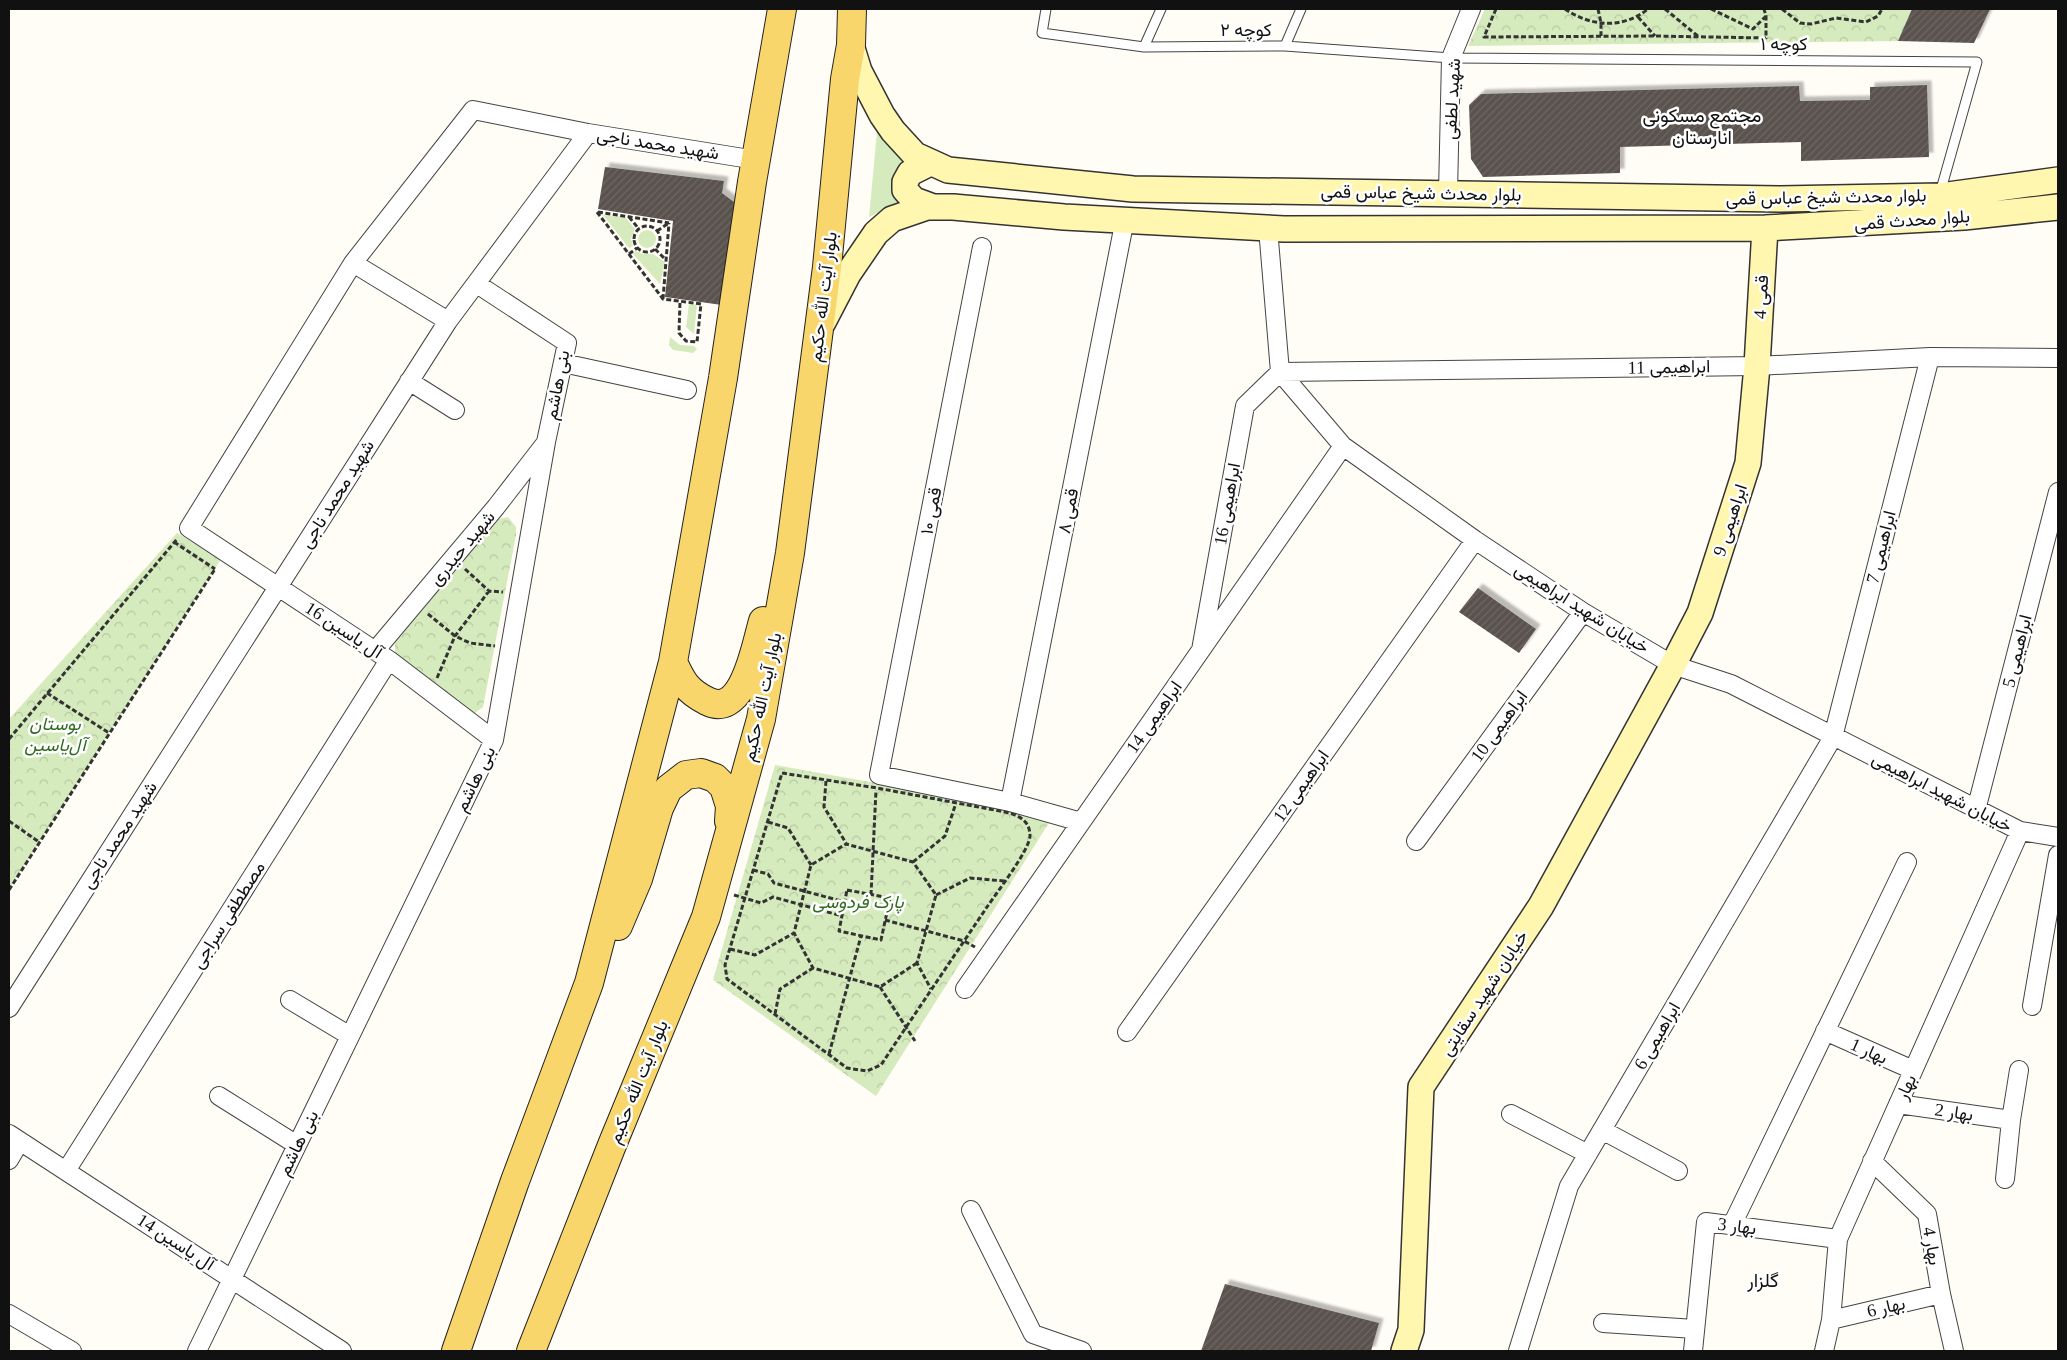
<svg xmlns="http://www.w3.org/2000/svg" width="2067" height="1360" font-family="'Times New Roman',Vazirmatn,serif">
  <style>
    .grass { fill: #d5ebbd }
    .park { fill: url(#park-crowns) }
    .building { fill: url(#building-hatch); filter: url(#shadow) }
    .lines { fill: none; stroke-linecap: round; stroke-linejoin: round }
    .service-casing { stroke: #444; stroke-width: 11 }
    .minor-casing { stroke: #444; stroke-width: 20 }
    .secondary-casing { stroke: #333; stroke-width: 28 }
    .primary-casing { stroke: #222; stroke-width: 30 }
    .path { stroke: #333; stroke-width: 3; stroke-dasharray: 5 2.5; stroke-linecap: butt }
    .service { stroke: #fff; stroke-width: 9 }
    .minor { stroke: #fff; stroke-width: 18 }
    .secondary { stroke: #fff6b0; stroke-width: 25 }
    .primary { stroke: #f9d66b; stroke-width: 28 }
    .labels { text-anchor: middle; stroke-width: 5; stroke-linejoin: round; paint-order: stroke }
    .street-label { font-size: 18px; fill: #111; stroke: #fff }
    .park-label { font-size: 18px; font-style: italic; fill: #2f6b1f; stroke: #fff }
    .neighbourhood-label { font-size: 19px; fill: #111; stroke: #fff }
  </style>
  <defs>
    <pattern id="park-crowns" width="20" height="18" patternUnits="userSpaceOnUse" patternTransform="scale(1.25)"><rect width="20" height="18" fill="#d5ebbd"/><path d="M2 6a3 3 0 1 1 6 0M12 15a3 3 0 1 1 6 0" fill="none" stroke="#b6c8a1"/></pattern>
    <pattern id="building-hatch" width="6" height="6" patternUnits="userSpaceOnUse" patternTransform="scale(1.25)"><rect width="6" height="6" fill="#5a524d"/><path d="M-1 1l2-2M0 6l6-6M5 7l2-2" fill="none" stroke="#6d6662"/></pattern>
    <filter id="shadow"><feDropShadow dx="4.5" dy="-4.5" stdDeviation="1" flood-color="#0004"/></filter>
  </defs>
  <rect width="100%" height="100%" fill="#fffdf5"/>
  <path class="grass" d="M 877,132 L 903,159 L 898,171 L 901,201 L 869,217 Z
    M 603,215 L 625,217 L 635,229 L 631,239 L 633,246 L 629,248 Z
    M638 239a9 9 0 1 1 18 0a9 9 0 1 1-18 0Z
    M 636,251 L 643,254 L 653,254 L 665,262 L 660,284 L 633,254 Z
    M 689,304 L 697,305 L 694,334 L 686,327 Z
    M 670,337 L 680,345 L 694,346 L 697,349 L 693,353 L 673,350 L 669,345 Z"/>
  <path class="park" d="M 1485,9 L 1912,9 L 1898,41 L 1468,46 Z
    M 508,517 L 516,527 L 516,535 L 483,707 L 475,713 L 465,713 L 395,653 L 395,643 L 499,519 Z
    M 177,533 L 221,559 L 9,889 L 9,719 Z
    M 775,765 L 1054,815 L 876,1096 L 713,980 Z"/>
  <path class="building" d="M 1912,9 L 1990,9 L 1974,43 L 1898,41 Z
    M 1927,85 L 1929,157 L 1801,161 L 1801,142 L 1620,147 L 1620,173 L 1483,177 L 1471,159 L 1469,105 L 1481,94 L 1799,86 L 1800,101 L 1870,100 L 1870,87 Z
    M 605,167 L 724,181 L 722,193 L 734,202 L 745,201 L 729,306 L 665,297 L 673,221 L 598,209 Z
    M 1478,588 L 1536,629 L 1519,653 L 1459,612 Z
    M 1225,1284 L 1379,1323 L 1371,1351 L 1201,1351 Z"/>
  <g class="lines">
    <defs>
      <path id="service" d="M 1046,9 L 1042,33 L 1144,47 L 1285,46 L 1451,58 L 1977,62 L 1940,193
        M 1285,46 L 1301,9
        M 1144,47 L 1161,9"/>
      <path id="minor" d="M 1448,193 L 1451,58 L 1471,9
        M 1268,228 L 1280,372 L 1343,446 L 1475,540 L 1583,612 L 1673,665 L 1731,684 L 2020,831 L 2058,837
        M 982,247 L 879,775 L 1010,802 L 1081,822
        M 353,263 L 189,528 L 389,660 L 494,740
        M 448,321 L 353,263 L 473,110 L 588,133
        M 563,363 L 687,390
        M 409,381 L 455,410
        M 1201,650 L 1245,406 L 1280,372 L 1757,366 L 1930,357 L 2058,358
        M 375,651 L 496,507 L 544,445
        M 1010,802 L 1125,219
        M 1976,810 L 2058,492
        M 1416,841 L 1583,612
        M 965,989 L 1343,446
        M 290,1000 L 350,1036
        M 2032,1006 L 2058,855
        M 9,1008 L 448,321 L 588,133 L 756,160
        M 1825,1031 L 1913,1070
        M 1127,1032 L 1475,540
        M 219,1096 L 297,1145
        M 1898,1104 L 2011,1120
        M 1511,1114 L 1588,1154
        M 1602,1130 L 1678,1171
        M 9,1134 L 342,1351
        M 9,1160 L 20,1141
        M 1872,1161 L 1927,1214 L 1941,1294 L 1954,1351
        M 66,1171 L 389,660
        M 2005,1179 L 2011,1120 L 2019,1070
        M 971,1210 L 1033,1334 L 1082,1351
        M 1732,1225 L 1907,862
        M 9,1314 L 72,1351
        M 1831,1320 L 1941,1294
        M 1603,1323 L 1695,1329
        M 197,1351 L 494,740 L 546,442 L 567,343 L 477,284
        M 1518,1351 L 1569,1186 L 1833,737 L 1930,357
        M 1693,1351 L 1706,1222 L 1838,1239
        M 1824,1351 L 1831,1320 L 1838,1239 L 2020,831"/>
      <path id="secondary" d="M 851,45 L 859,71 L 882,115 L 893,131 L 915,155 L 948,170 L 1133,189 L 1780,199 L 1940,196 L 2058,180
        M 930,163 L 910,173 L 905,182 L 905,190 L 914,200 L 933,207
        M 823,322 L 848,274 L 876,233 L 892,219 L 927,207 L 953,207 L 1064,217 L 1284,229 L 1765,228 L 1964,217 L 2058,207
        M 1404,1351 L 1411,1330 L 1421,1087 L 1541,906 L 1673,665 L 1700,613 L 1748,463 L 1757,366 L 1765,228"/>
      <path id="primary" d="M 673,662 C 682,682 687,691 707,701 C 744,720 756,644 763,621
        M 618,926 L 638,879 L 659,808 L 668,789 L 686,775 L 701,773 L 715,778 L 724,787 L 730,806 L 729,821
        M 456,1351 L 515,1181 L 589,983 L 673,662 L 723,378 L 752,182 L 782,9
        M 531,1351 L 612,1145 L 706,917 L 761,719 L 790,553 L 827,267 L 845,79 L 851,45 L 852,9"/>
    </defs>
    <use href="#service" class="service-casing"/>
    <use href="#minor" class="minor-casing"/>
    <use href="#secondary" class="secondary-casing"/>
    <use href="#primary" class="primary-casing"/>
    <path class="path" d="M 1496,9 L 1484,37 L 1655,36 L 1766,38 L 1766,16 L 1764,9
      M 1565,9 C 1591,27 1623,29 1648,9
      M 1598,9 L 1601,23 L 1601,36
      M 1665,9 L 1699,37
      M 1711,9 L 1753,29 L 1766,16
      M 1782,9 L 1800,23 L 1811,24 L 1836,18 L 1866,22 L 1878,16 L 1882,9
      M 1638,17 L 1655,36
      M 597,212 L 663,299 L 701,304 L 697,342 L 686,341 L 679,333 L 680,302
      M 598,212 L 669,223
      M 629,217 L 639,229
      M634 239a13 13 0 1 1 26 0a13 13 0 1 1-26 0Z
      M 657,231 L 669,223
      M 655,249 L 666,260
      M 629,254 L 637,248
      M 663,299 L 669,223
      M 174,542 L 215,569
      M 465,569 L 489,591 L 503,592
      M 428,614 L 455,636 L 470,643 L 495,646
      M 437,678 L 455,636 L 489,591
      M 47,693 L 109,733
      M 9,739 L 178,538
      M 782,773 L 877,788 L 1005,812 C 1018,815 1030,820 1030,836 C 1029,851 997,892 987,907 C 952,959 916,1012 881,1065 L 867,1071 L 847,1068 L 727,979 L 725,965 Z
      M 826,781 L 824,807 L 846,843
      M 9,821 L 39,842
      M 768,822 L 788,828 L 811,865
      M 913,862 L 945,836 L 955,806
      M 753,870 L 768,874 L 774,883 L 845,902
      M 9,890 L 215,569
      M 847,890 L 890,898 L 881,940 L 839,931 Z
      M 734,895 L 761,903 L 773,897 L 842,916
      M 871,895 L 876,790
      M 936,895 L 970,878 L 1004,881
      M 885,920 L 964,941 L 975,947
      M 730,949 L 755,955 L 794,933
      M 917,963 L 880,987 L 813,968 L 794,933 L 811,865 L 846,844 L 913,862 L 936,895 L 917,963 L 931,989
      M 880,987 L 915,1041
      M 775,1014 L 780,989 L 813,968
      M 829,1054 L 861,936"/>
    <use href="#service" class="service"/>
    <use href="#minor" class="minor"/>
    <use href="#secondary" class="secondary"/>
    <use href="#primary" class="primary"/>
  </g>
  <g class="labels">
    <g class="street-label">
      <text x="1246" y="36">کوچه ۲</text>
      <text x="1784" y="50">کوچه ۱</text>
      <text transform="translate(1452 99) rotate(-87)" y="6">شهید لطفی</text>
      <text transform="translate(658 144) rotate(9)" y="6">شهید محمد ناجی</text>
      <text transform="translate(1421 193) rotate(1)" y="6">بلوار محدث شیخ عباس قمی</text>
      <text transform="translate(1826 197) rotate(-1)" y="6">بلوار محدث شیخ عباس قمی</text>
      <text transform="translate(1912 220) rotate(-4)" y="6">بلوار محدث قمی</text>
      <text transform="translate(823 297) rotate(-83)" y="6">بلوار آیت الله حکیم</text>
      <text transform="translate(1761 297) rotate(-87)" y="6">قمی 4</text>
      <text transform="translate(1669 367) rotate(-1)" y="6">ابراهیمی 11</text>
      <text transform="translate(557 385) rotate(-79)" y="6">بنی هاشم</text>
      <text transform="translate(337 494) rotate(-58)" y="6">شهید محمد ناجی</text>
      <text transform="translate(1227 504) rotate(-80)" y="6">ابراهیمی 16</text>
      <text transform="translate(931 511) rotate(-79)" y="6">قمی ۱۰</text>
      <text transform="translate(1068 511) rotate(-79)" y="6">قمی ۸</text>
      <text transform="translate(1730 520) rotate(-72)" y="6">ابراهیمی 9</text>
      <text transform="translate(1881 547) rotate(-76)" y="6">ابراهیمی 7</text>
      <text transform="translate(462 548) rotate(-50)" y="6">شهید حیدری</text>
      <text transform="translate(1582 608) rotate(32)" y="6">خیابان شهید ابراهیمی</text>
      <text transform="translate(344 630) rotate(33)" y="6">آل یاسین 16</text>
      <text transform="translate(2017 651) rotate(-76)" y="6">ابراهیمی 5</text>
      <text transform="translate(762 697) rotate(-78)" y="6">بلوار آیت الله حکیم</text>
      <text transform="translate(1154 717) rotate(-55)" y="6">ابراهیمی 14</text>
      <text transform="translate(1499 726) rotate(-54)" y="6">ابراهیمی 10</text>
      <text transform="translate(475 779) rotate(-64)" y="6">بنی هاشم</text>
      <text transform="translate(1301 786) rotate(-55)" y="6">ابراهیمی 12</text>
      <text transform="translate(1942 792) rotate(27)" y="6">خیابان شهید ابراهیمی</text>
      <text transform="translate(119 835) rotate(-57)" y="6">شهید محمد ناجی</text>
      <text transform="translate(228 915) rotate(-58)" y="6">مصططفی سراجی</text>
      <text transform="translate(1484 993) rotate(-57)" y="6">خیابان شهید سقایتی</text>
      <text transform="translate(1657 1036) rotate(-60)" y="6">ابراهیمی 6</text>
      <text transform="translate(1869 1051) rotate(24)" y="6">بهار 1</text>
      <text transform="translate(638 1082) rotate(-68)" y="6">بلوار آیت الله حکیم</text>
      <text transform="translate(1906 1087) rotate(-66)" y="6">بهار</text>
      <text transform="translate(1954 1112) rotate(8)" y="6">بهار 2</text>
      <text transform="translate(298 1143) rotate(-64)" y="6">بنی هاشم</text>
      <text transform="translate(1737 1226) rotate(7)" y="6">بهار 3</text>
      <text transform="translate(176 1242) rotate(33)" y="6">آل یاسین 14</text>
      <text transform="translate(1932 1246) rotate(80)" y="6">بهار 4</text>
      <text transform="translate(1886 1307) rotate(-13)" y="6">بهار 6</text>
    </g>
    <g class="park-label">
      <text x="55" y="730">بوستان<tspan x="55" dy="21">آل‌یاسین</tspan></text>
      <text x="858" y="908">پارک فردوسی</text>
    </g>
    <g class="neighbourhood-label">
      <text x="1702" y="122">مجتمع مسکونی<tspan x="1702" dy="22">انارستان</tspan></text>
      <text x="1763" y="1287">گلزار</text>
    </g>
  </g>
  <rect width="2067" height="1360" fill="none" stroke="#111111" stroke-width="20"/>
</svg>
